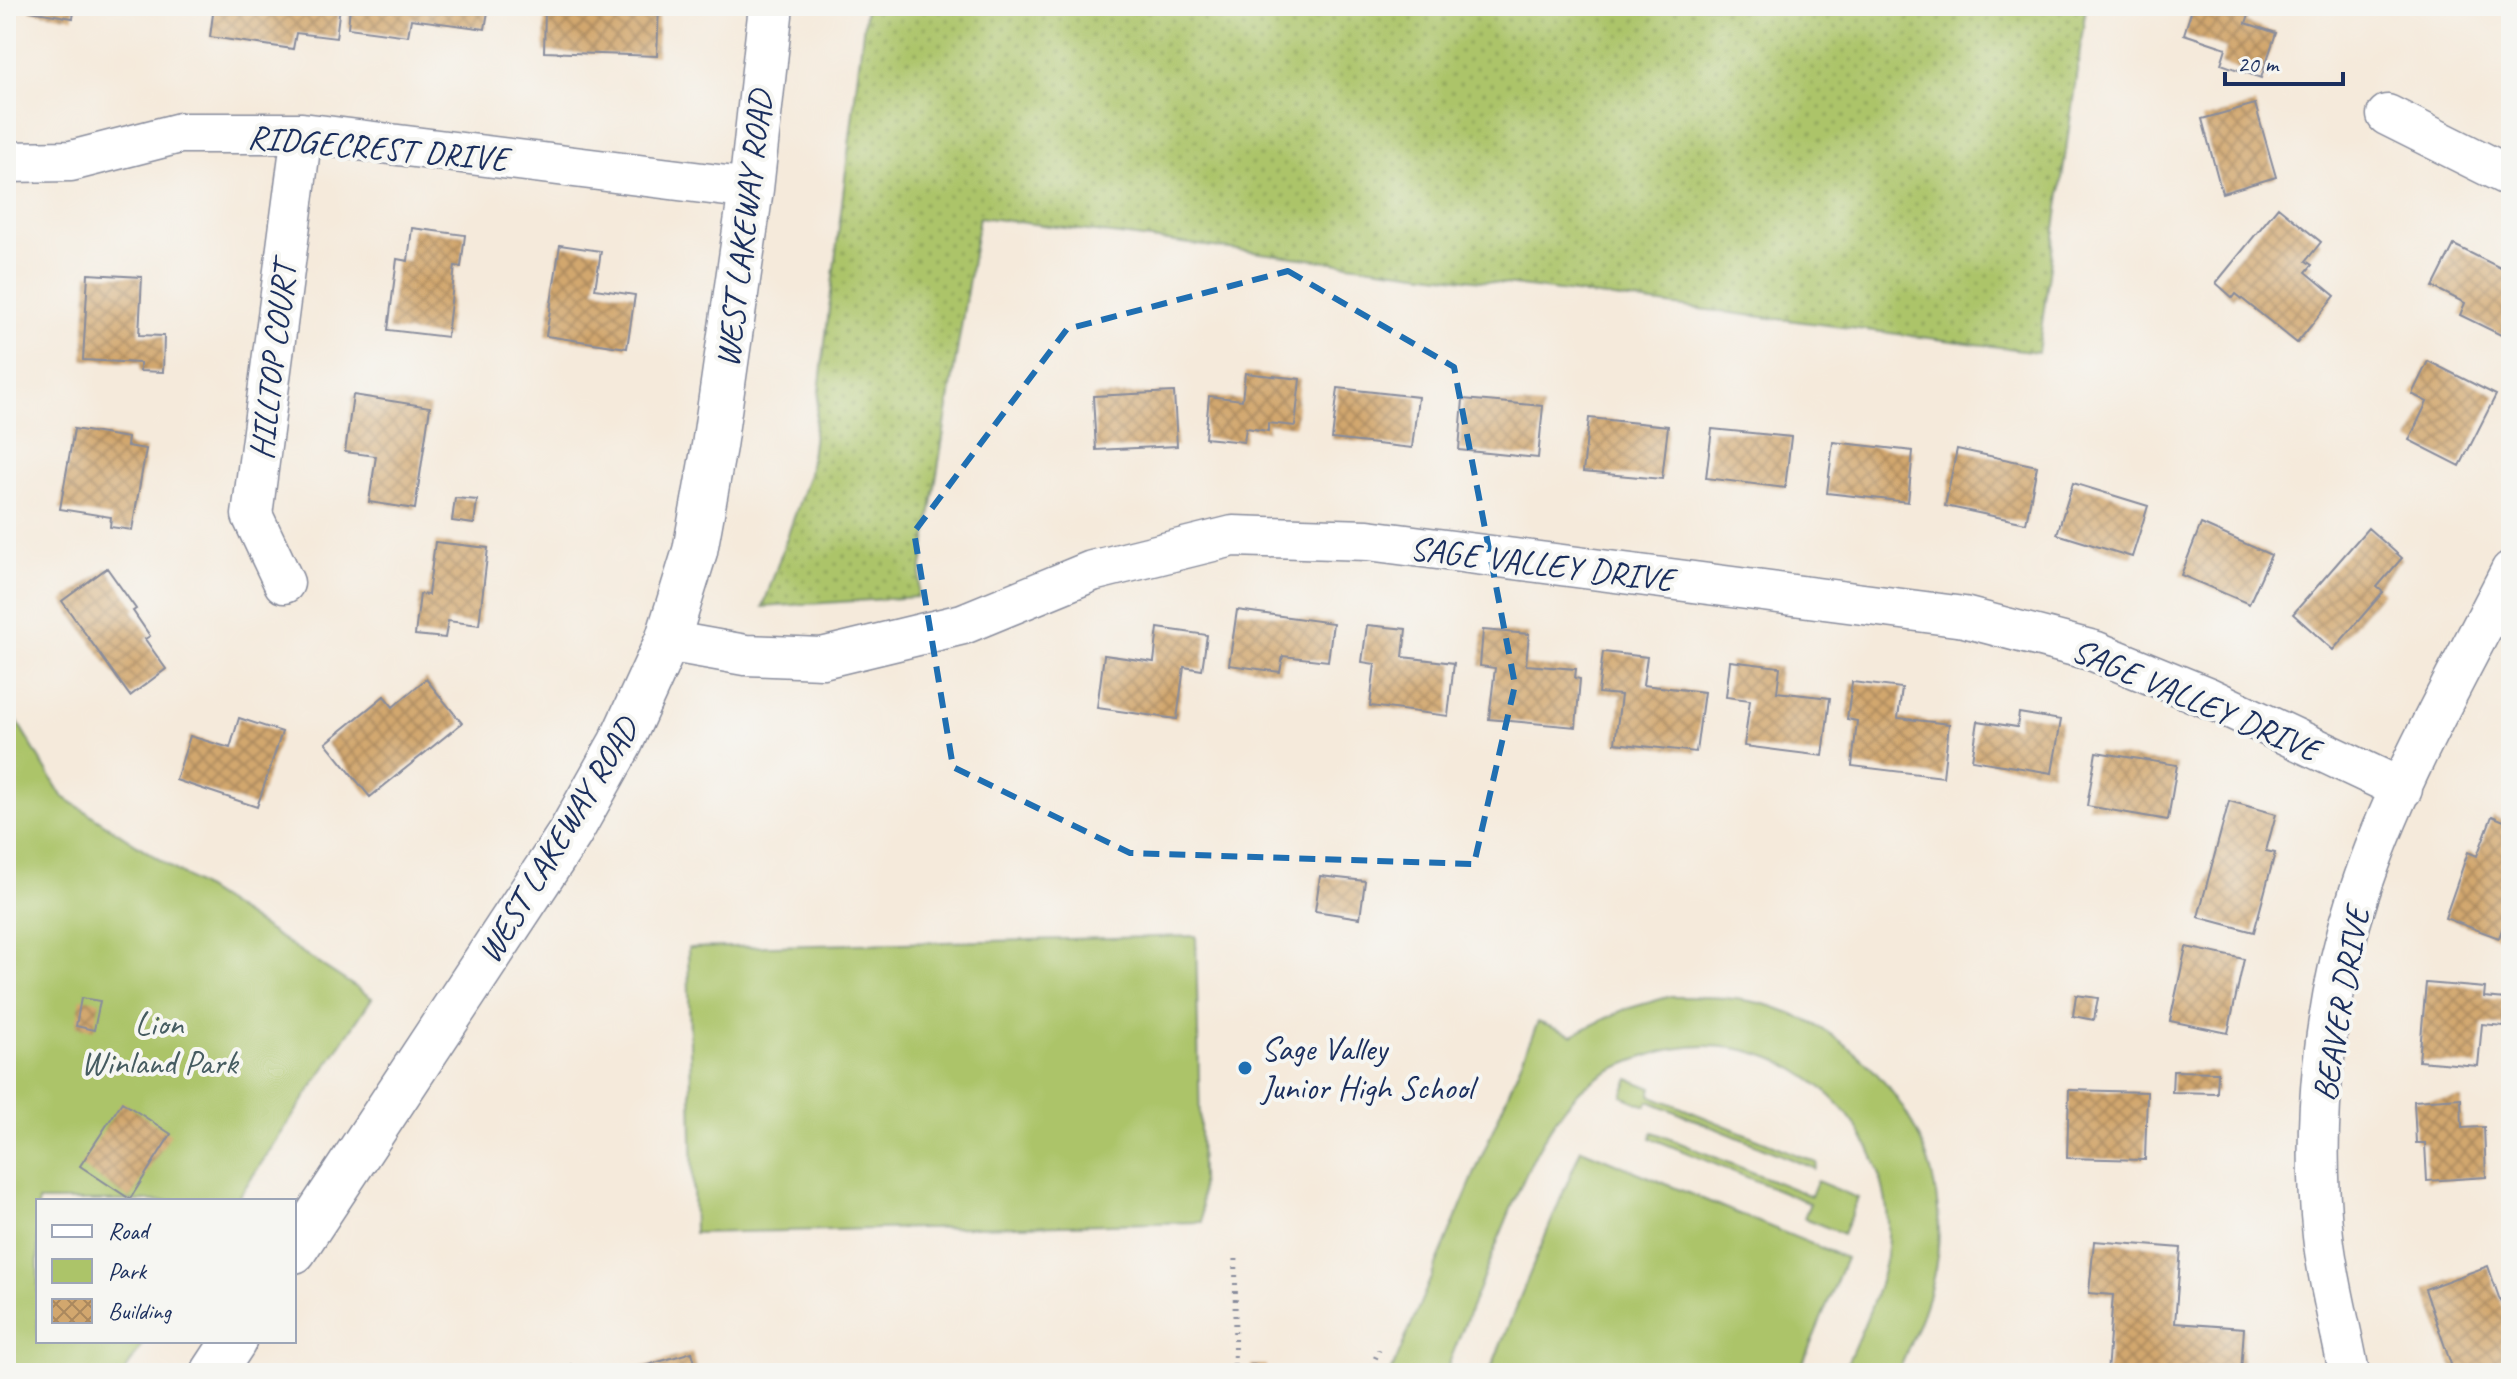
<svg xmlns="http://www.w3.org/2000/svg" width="2517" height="1379" font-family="Caveat,sans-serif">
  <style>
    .grass { fill: url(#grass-dots); stroke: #647a64; stroke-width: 2 }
    .park { fill: #acc469; stroke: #647a64; stroke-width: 2 }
    .building { fill: url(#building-cross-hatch) }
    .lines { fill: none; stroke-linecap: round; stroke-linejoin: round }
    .minor-casing { stroke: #888c9c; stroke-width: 43 }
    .tertiary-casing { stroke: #888c9c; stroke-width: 47 }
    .path { stroke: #888c9c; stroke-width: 5; stroke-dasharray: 2 6; stroke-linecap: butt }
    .minor { stroke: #fff; stroke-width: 40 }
    .tertiary { stroke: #fff; stroke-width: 44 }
    .marked { fill: none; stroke: #1f6fb2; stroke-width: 6; stroke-dasharray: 16 10; stroke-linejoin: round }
    .poi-dot { fill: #1f6fb2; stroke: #f6f6f2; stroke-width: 3 }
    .labels { text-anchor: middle; stroke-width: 8; stroke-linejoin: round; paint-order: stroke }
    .street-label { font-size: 34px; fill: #1b2f5e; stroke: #f6f6f2 }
    .park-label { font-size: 34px; fill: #465c61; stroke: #f6f6f2 }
    .poi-label { font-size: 34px; fill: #1b2f5e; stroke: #f6f6f2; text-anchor: start }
  </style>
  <defs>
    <pattern id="grass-dots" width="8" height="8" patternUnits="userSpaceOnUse" patternTransform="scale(2)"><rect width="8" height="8" fill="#acc469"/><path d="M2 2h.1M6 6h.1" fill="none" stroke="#8ba05a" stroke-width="1.8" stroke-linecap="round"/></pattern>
    <pattern id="building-cross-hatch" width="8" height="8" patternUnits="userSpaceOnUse" patternTransform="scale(2)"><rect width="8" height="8" fill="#d2a76e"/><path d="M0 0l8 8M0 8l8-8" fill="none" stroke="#aa885e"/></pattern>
  </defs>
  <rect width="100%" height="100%" fill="#f6f6f2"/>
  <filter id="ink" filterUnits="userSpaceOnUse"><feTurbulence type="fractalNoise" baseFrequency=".0125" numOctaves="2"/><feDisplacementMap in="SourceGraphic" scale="16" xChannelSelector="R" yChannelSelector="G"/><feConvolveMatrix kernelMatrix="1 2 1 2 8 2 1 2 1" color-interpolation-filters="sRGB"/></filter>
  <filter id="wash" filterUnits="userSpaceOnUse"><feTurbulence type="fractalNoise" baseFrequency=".006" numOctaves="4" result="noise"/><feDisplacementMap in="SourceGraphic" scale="32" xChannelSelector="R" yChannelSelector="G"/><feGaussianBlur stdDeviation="1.8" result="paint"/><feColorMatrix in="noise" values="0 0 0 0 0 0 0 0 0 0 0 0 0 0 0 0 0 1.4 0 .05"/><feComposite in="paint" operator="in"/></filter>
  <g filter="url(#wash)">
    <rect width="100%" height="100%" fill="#f5eadb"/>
    <path class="grass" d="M 866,6 L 2086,6 L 2038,352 L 979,217 L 917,597 L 763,607 L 809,474 Z"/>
    <path class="park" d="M 6,703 L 62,796 L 372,998 L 236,1201 L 38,1201 L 38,1341 L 145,1341 L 124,1373 L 6,1373 Z
      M 1196,936 L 1202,1222 L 694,1233 L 688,948 Z
      M 1668,997 C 1702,997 1738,996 1771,1006 C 1885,1042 1963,1162 1932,1282 C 1925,1313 1910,1343 1898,1373 L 1843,1373 C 1862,1327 1891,1275 1888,1223 C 1882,1099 1762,1015 1644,1057 C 1620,1065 1593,1076 1576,1095 C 1538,1135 1520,1188 1499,1238 C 1481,1283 1463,1328 1445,1373 L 1391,1373 L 1538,1022 L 1572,1035 L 1623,1010 Z
      M 1629,1079 L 1652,1088 L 1650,1095 L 1817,1163 L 1815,1169 L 1649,1101 L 1646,1106 L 1622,1096 Z
      M 1653,1132 L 1811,1196 L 1817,1181 L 1858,1198 L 1843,1234 L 1804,1218 L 1810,1203 L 1651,1138 Z
      M 1581,1149 L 1846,1258 L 1799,1373 L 1489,1373 Z"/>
    <g id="blocks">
      <path class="building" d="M 31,6 L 75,6 L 73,18 L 30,11 Z
        M 214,6 L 340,6 L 336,38 L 296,33 L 293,49 L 210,37 Z
        M 350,6 L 489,6 L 485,29 L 411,19 L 408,36 L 348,28 Z
        M 585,6 L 659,6 L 657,56 L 544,52 L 545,9 L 585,10 Z
        M 2193,6 L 2252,6 L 2246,23 L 2276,33 L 2261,78 L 2221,64 L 2226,48 L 2184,34 Z
        M 2255,104 L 2276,177 L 2222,193 L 2202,119 Z
        M 2278,207 L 2321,242 L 2306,261 L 2312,265 L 2306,272 L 2335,296 L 2297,343 L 2236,294 L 2233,298 L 2216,283 Z
        M 412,228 L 465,235 L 461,267 L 455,266 L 447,337 L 388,330 L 397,259 L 408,261 Z
        M 560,245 L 601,251 L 595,289 L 635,295 L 627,348 L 546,336 Z
        M 2454,245 L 2511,273 L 2511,340 L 2460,315 L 2465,303 L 2433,287 Z
        M 88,274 L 142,277 L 139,335 L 164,336 L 163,372 L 140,371 L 140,363 L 83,360 Z
        M 2428,361 L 2496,395 L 2460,466 L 2409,440 L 2427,402 L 2412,394 Z
        M 1245,373 L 1300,379 L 1295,426 L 1268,423 L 1268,431 L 1246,428 L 1244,442 L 1205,438 L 1209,396 L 1242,400 Z
        M 1338,388 L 1418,397 L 1412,448 L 1332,439 Z
        M 1174,392 L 1177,446 L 1096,450 L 1093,396 Z
        M 353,395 L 430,407 L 415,509 L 369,502 L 376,456 L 345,452 Z
        M 1463,399 L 1543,406 L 1538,458 L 1459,450 Z
        M 1589,418 L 1668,426 L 1662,479 L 1583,472 Z
        M 74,429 L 128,438 L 127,446 L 146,449 L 132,530 L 110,527 L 111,517 L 60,509 Z
        M 1712,429 L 1791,437 L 1785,488 L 1706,478 Z
        M 1833,442 L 1913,451 L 1908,502 L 1827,493 Z
        M 1957,449 L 2037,466 L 2026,523 L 1945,506 Z
        M 2073,483 L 2148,506 L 2132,557 L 2057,534 Z
        M 455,498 L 477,500 L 474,524 L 452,521 Z
        M 2201,524 L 2271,555 L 2249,604 L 2181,575 Z
        M 2368,528 L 2402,558 L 2377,587 L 2383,592 L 2333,650 L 2293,614 Z
        M 435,542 L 488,548 L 479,625 L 448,621 L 445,638 L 415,635 L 420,594 L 428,595 Z
        M 107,568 L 136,609 L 133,611 L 150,636 L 145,639 L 166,669 L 130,696 L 62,601 Z
        M 1237,610 L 1333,623 L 1328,661 L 1283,656 L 1280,672 L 1229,665 Z
        M 1367,625 L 1406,629 L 1403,657 L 1454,663 L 1448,716 L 1370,706 L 1375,664 L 1362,662 Z
        M 1158,628 L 1207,635 L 1202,670 L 1184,667 L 1177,719 L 1097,708 L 1104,655 L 1154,662 Z
        M 1483,630 L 1529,634 L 1526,665 L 1576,669 L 1575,678 L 1580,679 L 1576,727 L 1489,719 L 1495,668 L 1480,666 Z
        M 1603,652 L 1647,657 L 1643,685 L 1704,692 L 1696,752 L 1615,743 L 1621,695 L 1598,693 Z
        M 1730,661 L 1780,667 L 1777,692 L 1830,698 L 1823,756 L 1744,746 L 1750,700 L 1726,697 Z
        M 426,679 L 462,723 L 370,797 L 326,743 L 384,696 L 393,707 Z
        M 1852,682 L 1902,688 L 1898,718 L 1949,724 L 1943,777 L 1852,766 L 1857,721 L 1847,719 Z
        M 2019,713 L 2061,720 L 2052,773 L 1972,760 L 1978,721 L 2017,727 Z
        M 239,718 L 282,732 L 257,807 L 176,780 L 190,736 L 230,748 Z
        M 2096,752 L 2177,765 L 2168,820 L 2087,806 Z
        M 2229,801 L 2276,814 L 2266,851 L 2275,853 L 2254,932 L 2198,917 Z
        M 2492,816 L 2511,824 L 2511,905 L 2499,938 L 2445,918 L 2468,852 L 2477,856 Z
        M 1320,876 L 1365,881 L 1360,918 L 1315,911 Z
        M 2186,947 L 2244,959 L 2228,1033 L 2170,1021 Z
        M 2426,983 L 2485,988 L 2484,997 L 2506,999 L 2504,1026 L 2482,1024 L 2478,1066 L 2419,1061 Z
        M 2076,995 L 2098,998 L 2094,1020 L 2073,1016 Z
        M 81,998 L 100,1001 L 94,1030 L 76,1026 Z
        M 2173,1071 L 2218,1072 L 2217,1093 L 2172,1092 Z
        M 2069,1090 L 2147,1092 L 2145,1160 L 2067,1158 Z
        M 2461,1098 L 2462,1128 L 2484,1127 L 2486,1177 L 2427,1181 L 2425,1143 L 2416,1143 L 2414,1101 Z
        M 122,1102 L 171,1134 L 130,1199 L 80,1166 Z
        M 2094,1241 L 2181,1248 L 2175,1323 L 2244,1328 L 2241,1373 L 2107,1373 L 2113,1295 L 2089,1293 Z
        M 2488,1266 L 2511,1332 L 2511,1373 L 2454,1373 L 2425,1289 Z
        M 692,1352 L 698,1373 L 624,1373 L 624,1372 Z
        M 1251,1365 L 1266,1365 L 1266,1373 L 1251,1373 Z"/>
    </g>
  </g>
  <g filter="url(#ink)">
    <use href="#blocks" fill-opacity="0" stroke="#888c9c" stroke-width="2"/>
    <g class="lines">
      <defs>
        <path id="minor" d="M 2387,115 L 2511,177
          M 6,162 L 71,161 L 180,133 L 302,133 L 751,189
          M 284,583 L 252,515 L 302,133
          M 667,641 L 745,655 L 822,658 L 963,624 L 1092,571 L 1233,536 L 1368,540 L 1964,617 L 2094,651 L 2209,698 L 2402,789
          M 2349,1373 C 2341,1328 2328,1282 2323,1236 C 2311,1124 2324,1001 2359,894 C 2395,782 2458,676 2511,571"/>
        <path id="tertiary" d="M 294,1251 L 570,833 L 621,742 L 667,641 L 695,551 L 714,446 L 751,189 L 771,6
          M 213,1373 L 234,1341"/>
      </defs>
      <use href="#minor" class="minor-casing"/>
      <use href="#tertiary" class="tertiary-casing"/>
      <path class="path" d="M 569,1364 L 571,1373
        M 558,1368 L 559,1373
        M 1234,1373 L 1236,1256
        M 1369,1373 L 1379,1350"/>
      <use href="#minor" class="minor"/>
      <use href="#tertiary" class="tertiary"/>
    </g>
  </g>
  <path class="marked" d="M 1288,271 L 1454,367 L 1515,685 L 1474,864 L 1130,853 L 953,767 L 914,532 L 1067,329 Z"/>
  <circle class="poi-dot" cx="1245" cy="1068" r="8"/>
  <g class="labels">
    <g class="street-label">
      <text transform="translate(378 147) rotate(5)" y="12">RIDGECREST DRIVE</text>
      <text transform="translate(743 229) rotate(-83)" y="12">WEST LAKEWAY ROAD</text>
      <text transform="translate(272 361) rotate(-83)" y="12">HILLTOP COURT</text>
      <text transform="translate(1542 563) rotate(7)" y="12">SAGE VALLEY DRIVE</text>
      <text transform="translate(2196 699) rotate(23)" y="12">SAGE VALLEY DRIVE</text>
      <text transform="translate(557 840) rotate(-59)" y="12">WEST LAKEWAY ROAD</text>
      <text transform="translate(2340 1004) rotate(-80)" y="12">BEAVER DRIVE</text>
    </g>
    <g class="park-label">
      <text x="159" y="1035">Lion<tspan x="159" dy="39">Winland Park</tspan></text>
    </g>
    <g class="poi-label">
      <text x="1261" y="1060">Sage Valley<tspan x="1261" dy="39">Junior High School</tspan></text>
    </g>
  </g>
  <rect width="2517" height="1379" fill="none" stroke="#f6f6f2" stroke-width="32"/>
  <rect x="36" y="1199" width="260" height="144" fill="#f6f6f2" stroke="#9ea6b7" stroke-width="2"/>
  <rect x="52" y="1225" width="40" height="12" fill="#ffffff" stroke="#9ea6b7" stroke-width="2"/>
  <text x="108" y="1239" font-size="24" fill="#1b2f5e">Road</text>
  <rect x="52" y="1259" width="40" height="24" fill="#acc469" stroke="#9ea6b7" stroke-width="2"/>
  <text x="108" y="1279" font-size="24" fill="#1b2f5e">Park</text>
  <rect x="52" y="1299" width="40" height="24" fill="url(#building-cross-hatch)" stroke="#9ea6b7" stroke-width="2"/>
  <text x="108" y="1319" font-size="24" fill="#1b2f5e">Building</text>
  <path d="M2225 72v12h118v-12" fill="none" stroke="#1b2f5e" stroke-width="4"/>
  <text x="2237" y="72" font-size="24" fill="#1b2f5e" stroke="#f6f6f2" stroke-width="6" paint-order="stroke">20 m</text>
</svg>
